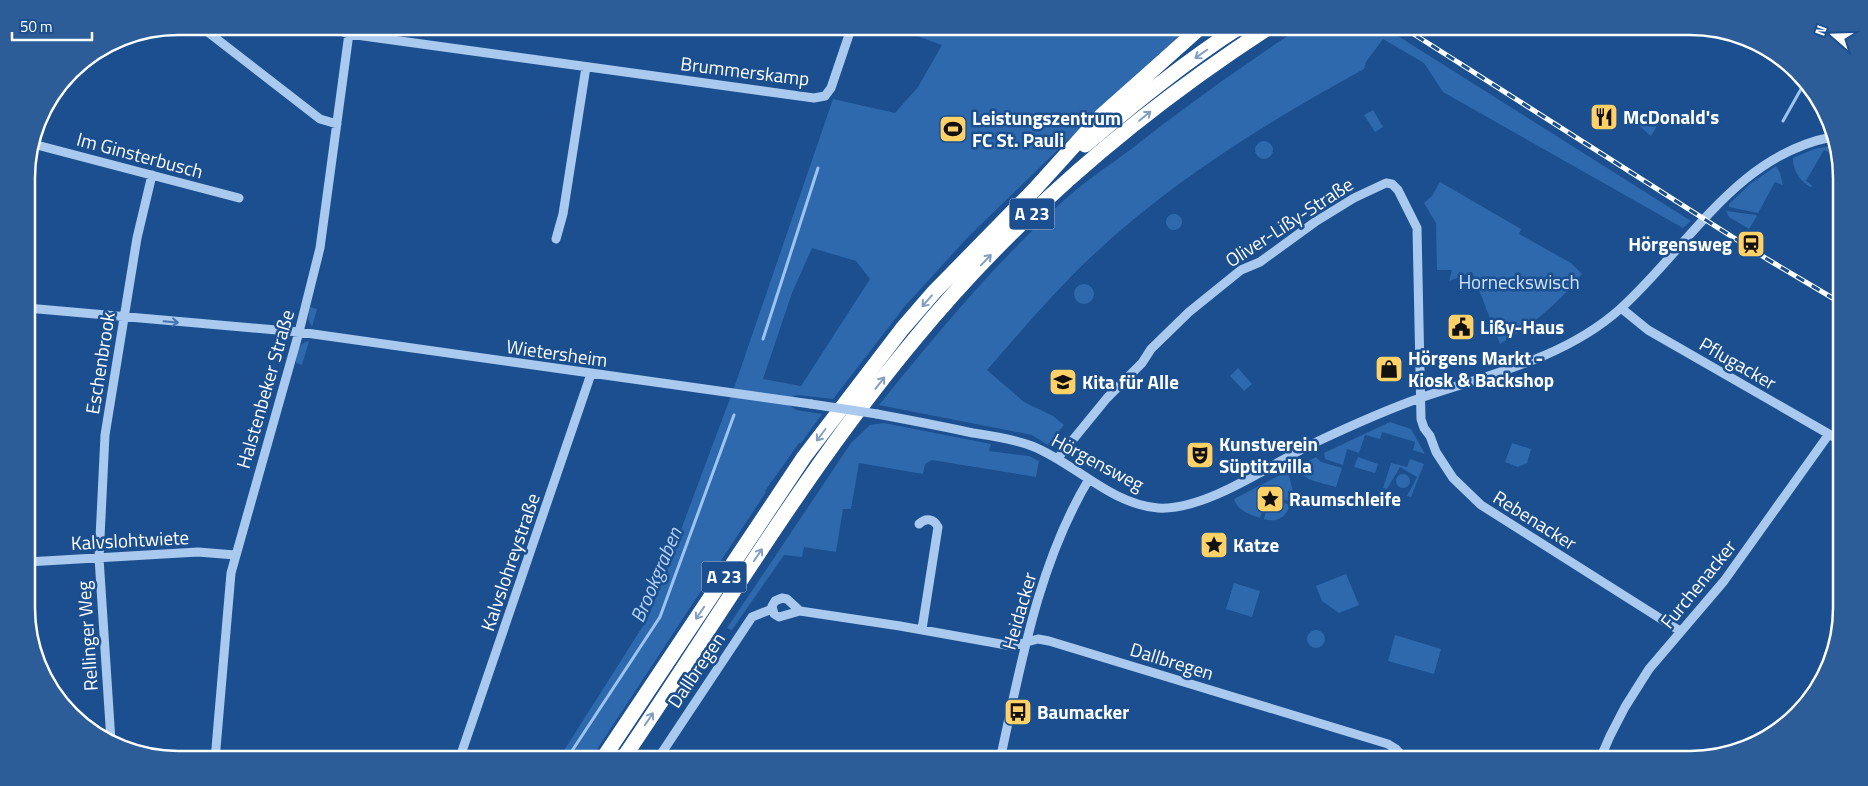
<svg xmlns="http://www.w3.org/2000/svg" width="1868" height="786" font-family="'Titillium Web',sans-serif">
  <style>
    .green { fill: #2e69ad; fill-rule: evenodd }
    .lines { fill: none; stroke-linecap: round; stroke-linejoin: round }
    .stream { stroke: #9cc4f0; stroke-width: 3 }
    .minor { stroke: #a9c9ee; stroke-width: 9 }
    .highway { stroke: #fff; stroke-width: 15 }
    .rail-casing { stroke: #fff; stroke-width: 5 }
    .rail { stroke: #1b4f8f; stroke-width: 3; stroke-dasharray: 9; stroke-linecap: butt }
    .minor-bridge { stroke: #a9c9ee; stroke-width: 9 }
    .oneway { stroke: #829ec1 }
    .oneway2 { stroke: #4674ac }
    .labels { text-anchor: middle; stroke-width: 5; stroke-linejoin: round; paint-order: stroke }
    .shield { fill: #1b4f8f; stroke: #bbcadd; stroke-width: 1 }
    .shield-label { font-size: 18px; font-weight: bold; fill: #fff }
    .street-label { font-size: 19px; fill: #fff; stroke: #1b4f8f }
    .poi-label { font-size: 19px; font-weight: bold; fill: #fff; stroke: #1b4f8f; text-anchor: start }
    .park-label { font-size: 19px; fill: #cfe3fa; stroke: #1b4f8f }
    .water-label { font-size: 20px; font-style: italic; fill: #b5d3f5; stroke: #1b4f8f }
    .rim { fill: none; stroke: #fff; stroke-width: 2.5 }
  </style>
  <rect width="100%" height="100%" fill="#1b4f8f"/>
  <path class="green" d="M 889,26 L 1191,26 L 1134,76 L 968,237 L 905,306 L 833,399 L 798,395 L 787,398 L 786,403 L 796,410 L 822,414 L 801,443 L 799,443 L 765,491 L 766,492 L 590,760 L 558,760 L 648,618 L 735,385 L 833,99 L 895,113 L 918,87 L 942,45 ZM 812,248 L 856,261 L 870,279 L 801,386 L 763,379 L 792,293 Z
    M 1303,26 L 1382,26 L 1691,221 L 1683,228 L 1443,92 L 1424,63 L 1383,39 L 1366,62 L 1364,69 C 1267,122 1173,180 1092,256 C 1055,291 1021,331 987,370 L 1024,402 L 1053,416 L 1064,425 L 1048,445 L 1032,435 L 879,405 C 936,334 994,265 1061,203 C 1082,183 1107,167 1130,150 C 1186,106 1243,65 1303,26 Z
    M 1373,110 L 1383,127 L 1375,132 L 1364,115 Z
    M 1642,117 L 1658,124 L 1651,136 L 1637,124 Z
    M1255 150a9 9 0 1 1 18 0a9 9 0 1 1-18 0Z
    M 1830,146 L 1835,146 L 1838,152 L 1834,150 L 1832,154 L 1824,150 L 1806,181 L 1813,186 L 1810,187 C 1799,180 1793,171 1793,158 L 1814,149 Z
    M 1776,166 L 1780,173 L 1783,185 L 1775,182 L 1758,213 L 1729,207 L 1729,204 L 1750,184 Z
    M 1440,182 L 1521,229 L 1519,234 L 1571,263 L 1582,274 C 1558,304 1532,325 1500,344 L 1472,272 L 1449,281 L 1452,270 L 1437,270 L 1436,223 L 1424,203 L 1432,196 Z
    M 1726,211 L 1756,215 L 1757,216 L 1749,229 L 1729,217 Z
    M1166 222a8 8 0 1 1 16 0a8 8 0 1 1-16 0Z
    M1074 294a10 10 0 1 1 20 0a10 10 0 1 1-20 0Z
    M 310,307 L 317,309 L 312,327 L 308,319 Z
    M 309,341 L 302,365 L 296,363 C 297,352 297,344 309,341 Z
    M 1238,368 L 1252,384 L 1244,391 L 1230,376 Z
    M 1390,422 L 1411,429 L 1425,454 L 1413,450 L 1415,442 L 1382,432 L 1380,439 L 1365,435 L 1359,453 L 1347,449 L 1343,465 L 1325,459 L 1324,453 Z
    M 884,423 L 991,444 L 989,451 L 1029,456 L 1039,461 L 1036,477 L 932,460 L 925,464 L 923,474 L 859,463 L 851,509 L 843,509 L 836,552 L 804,547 L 802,557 L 784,555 L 732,630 L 727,628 L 851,443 L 870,425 Z
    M 1512,443 L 1531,449 L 1527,463 L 1518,467 L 1505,462 Z
    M 1316,457 L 1321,462 L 1342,468 L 1336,487 C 1323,483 1302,481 1297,467 Z
    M 1358,457 L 1378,464 L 1375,473 L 1354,467 Z
    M 1410,459 L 1424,464 L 1411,497 L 1407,496 L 1417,477 L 1400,467 L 1387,489 L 1383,488 L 1391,463 L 1407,467 Z
    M 1288,471 L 1293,492 L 1292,502 L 1283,499 L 1284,493 L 1280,489 C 1269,486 1257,492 1256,504 L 1263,508 L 1260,518 C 1249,514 1238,511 1234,499 Z
    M1396 481a7 7 0 1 1 14 0a7 7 0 1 1-14 0Z
    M 1278,501 L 1290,505 C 1286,518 1276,523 1264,519 L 1267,507 L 1274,506 Z
    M 1346,574 L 1359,605 L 1339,613 L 1322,601 L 1316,586 Z
    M 1234,583 L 1260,591 L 1252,617 L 1226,609 Z
    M1307 639a9 9 0 1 1 18 0a9 9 0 1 1-18 0Z
    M 1395,635 L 1441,649 L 1434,674 L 1388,661 Z"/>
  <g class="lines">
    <path class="stream" d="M 1783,121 L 1805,82
      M 763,339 L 818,168
      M 566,760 L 660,617 L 734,415"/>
    <path class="minor" d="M 200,26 L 320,119 L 337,124
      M 326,26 L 349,34 L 814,98 L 825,96 L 831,88 L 852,26
      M 33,144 L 239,198
      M 556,239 L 563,214 L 586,67
      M 27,308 L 299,332 L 811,404
      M 1621,308 L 1648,330 L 1841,441
      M 877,414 C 909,420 941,426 973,433 C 993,436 1014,439 1032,446 C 1075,463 1110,504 1158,508 C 1205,511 1270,465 1312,444 C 1348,427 1385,410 1423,397 C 1491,374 1565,358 1620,309 C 1688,248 1736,155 1832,137
      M 1058,458 L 1107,398 L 1142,363 L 1151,349 L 1189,312 L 1241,270 L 1260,262 L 1315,222 L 1354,198 L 1386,183 L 1392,184 L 1398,190 L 1417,228 L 1421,419 L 1424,428 L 1430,436 L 1436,452 L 1453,478 L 1481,505 L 1680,631
      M 919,524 C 926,517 934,519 938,527 L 922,629
      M 27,562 L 198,552 L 235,555
      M 800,611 L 779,617 L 774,614 L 772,606 L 775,601 L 782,598 L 787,599 L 800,611 L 900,626 L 1012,646 L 1038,639 L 1049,641 L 1388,744 L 1396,749 L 1405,759
      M 111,741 L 99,558 L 105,435 L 137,238 L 152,175
      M 1600,759 L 1610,736 L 1625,707 L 1649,669 L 1724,581 L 1829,434
      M 215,760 L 231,573 L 299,332 L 320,248 L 350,26
      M 459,760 L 591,374
      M 657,760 L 752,617 L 772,609
      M 1000,760 C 1021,664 1038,564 1089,479"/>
    <path class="highway" d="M 1085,145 C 1135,103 1186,61 1241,26
      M 602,760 L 804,457 L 902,329 L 934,292 L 1034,190 L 1101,116 L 1202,26
      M 622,760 C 718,619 805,471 914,340 C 1015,217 1138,112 1271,26"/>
    <defs>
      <path id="rail" d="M 1401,26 L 1767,259 L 1841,303"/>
    </defs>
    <use href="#rail" class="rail-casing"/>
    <use href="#rail" class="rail"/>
    <path class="minor-bridge" d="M 811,404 L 877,414"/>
  </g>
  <defs><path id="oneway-shaft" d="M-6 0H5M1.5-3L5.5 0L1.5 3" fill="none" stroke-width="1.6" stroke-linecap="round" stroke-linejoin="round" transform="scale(1.25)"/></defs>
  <g class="oneway">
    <use href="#oneway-shaft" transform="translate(1201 54) rotate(145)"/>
    <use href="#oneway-shaft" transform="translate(1145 116) rotate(-39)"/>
    <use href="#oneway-shaft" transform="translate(986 260) rotate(-46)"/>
    <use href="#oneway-shaft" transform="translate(927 301) rotate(131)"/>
    <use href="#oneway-shaft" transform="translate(880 383) rotate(-52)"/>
    <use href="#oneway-shaft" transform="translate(821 435) rotate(127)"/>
    <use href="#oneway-shaft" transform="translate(758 555) rotate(-56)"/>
    <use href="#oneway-shaft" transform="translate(700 613) rotate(124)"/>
    <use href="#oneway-shaft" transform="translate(649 719) rotate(-56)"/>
  </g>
  <use class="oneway2" href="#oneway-shaft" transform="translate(171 322) rotate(5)"/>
  <defs>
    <symbol id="restaurant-square" viewBox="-11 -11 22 22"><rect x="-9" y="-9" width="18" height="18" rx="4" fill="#ffd166" stroke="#1b4f8f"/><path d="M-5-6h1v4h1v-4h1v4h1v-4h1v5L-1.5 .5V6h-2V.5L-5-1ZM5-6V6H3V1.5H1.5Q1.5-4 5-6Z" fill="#111"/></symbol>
    <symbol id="stadium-square" viewBox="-11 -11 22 22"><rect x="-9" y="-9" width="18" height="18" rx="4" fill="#ffd166" stroke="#1b4f8f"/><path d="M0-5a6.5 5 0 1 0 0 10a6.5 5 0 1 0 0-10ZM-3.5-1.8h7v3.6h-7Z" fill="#111"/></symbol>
    <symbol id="station-square" viewBox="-11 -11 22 22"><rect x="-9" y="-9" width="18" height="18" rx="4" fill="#ffd166" stroke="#1b4f8f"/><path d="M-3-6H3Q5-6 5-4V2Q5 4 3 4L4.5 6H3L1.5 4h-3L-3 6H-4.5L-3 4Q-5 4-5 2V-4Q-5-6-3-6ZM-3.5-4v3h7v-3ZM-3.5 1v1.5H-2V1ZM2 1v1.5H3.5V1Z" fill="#111"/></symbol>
    <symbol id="civic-square" viewBox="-11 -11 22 22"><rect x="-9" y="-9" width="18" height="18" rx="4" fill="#ffd166" stroke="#1b4f8f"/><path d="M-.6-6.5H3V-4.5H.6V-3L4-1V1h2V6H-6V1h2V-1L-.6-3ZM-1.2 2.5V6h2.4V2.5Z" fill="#111"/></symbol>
    <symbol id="shop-square" viewBox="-11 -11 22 22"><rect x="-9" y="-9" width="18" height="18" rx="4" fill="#ffd166" stroke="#1b4f8f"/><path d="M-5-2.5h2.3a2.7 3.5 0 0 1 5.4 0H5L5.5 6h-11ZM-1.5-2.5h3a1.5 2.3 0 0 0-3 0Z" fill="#111"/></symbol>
    <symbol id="school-square" viewBox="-11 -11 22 22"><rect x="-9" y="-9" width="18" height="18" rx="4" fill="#ffd166" stroke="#1b4f8f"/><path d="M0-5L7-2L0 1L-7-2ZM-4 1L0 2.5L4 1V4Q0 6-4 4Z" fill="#111"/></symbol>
    <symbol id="theatre-square" viewBox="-11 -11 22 22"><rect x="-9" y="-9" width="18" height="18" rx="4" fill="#ffd166" stroke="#1b4f8f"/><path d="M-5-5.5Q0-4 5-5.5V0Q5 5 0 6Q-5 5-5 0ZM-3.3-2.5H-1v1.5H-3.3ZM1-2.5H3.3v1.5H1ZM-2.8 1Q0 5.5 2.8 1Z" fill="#111"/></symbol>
    <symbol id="sight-square" viewBox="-11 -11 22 22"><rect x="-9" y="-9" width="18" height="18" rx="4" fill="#ffd166" stroke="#1b4f8f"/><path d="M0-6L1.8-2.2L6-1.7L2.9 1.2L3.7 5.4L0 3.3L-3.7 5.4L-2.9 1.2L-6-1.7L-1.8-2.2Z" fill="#111"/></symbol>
    <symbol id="bus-square" viewBox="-11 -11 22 22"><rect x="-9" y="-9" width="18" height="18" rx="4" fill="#ffd166" stroke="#1b4f8f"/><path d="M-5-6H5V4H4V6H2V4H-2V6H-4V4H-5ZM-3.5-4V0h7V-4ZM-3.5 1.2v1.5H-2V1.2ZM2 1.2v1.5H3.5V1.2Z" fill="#111"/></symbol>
  </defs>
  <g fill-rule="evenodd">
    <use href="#restaurant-square" x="1588" y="101" width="32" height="32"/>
    <use href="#stadium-square" x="937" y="113" width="32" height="32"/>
    <use href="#station-square" x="1735" y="228" width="32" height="32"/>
    <use href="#civic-square" x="1445" y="311" width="32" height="32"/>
    <use href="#shop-square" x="1373" y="353" width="32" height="32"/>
    <use href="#school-square" x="1047" y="366" width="32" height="32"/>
    <use href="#theatre-square" x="1184" y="439" width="32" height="32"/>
    <use href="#sight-square" x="1254" y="483" width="32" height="32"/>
    <use href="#sight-square" x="1198" y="529" width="32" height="32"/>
    <use href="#bus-square" x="1002" y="696" width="32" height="32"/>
  </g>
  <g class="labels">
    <g class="shield">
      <rect x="1009.5" y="198.5" width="45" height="31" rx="4"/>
      <rect x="701.5" y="561.5" width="45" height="31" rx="4"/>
    </g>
    <g class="shield-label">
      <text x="1032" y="220">A 23</text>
      <text x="724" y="583">A 23</text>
    </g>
    <g class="street-label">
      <text transform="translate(745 71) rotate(7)" y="7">Brummerskamp</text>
      <text transform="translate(140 155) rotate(15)" y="7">Im Ginsterbusch</text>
      <text transform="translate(1289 222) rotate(-33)" y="7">Oliver-Lißy-Straße</text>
      <text transform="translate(557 353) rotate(8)" y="7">Wietersheim</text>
      <text transform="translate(100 363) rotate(-81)" y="7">Eschenbrook</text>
      <text transform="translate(1738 363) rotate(30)" y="7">Pflugacker</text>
      <text transform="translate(265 389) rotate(-74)" y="7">Halstenbeker Straße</text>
      <text transform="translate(1098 462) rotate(28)" y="7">Hörgensweg</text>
      <text transform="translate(1535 520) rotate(32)" y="7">Rebenacker</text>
      <text transform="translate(130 540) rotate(-3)" y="7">Kalvslohtwiete</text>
      <text transform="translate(510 562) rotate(-71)" y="7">Kalvslohreystraße</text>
      <text transform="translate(1698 584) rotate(-51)" y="7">Furchenacker</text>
      <text transform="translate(1019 611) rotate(-74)" y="7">Heidacker</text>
      <text transform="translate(87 636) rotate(-94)" y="7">Rellinger Weg</text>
      <text transform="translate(1172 661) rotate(17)" y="7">Dallbregen</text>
      <text transform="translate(696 670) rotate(-56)" y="7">Dallbregen</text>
    </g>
    <g class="poi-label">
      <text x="1623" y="124">McDonald's</text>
      <text x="972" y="125">Leistungszentrum<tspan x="972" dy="22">FC St. Pauli</tspan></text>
      <text x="1732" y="251" text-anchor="end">Hörgensweg</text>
      <text x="1480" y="334">Lißy-Haus</text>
      <text x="1408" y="365">Hörgens Markt -<tspan x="1408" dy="22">Kiosk &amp; Backshop</tspan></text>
      <text x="1082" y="389">Kita für Alle</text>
      <text x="1219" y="451">Kunstverein<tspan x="1219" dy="22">Süptitzvilla</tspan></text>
      <text x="1289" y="506">Raumschleife</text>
      <text x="1233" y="552">Katze</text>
      <text x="1037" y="719">Baumacker</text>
    </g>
    <g class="park-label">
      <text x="1519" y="289">Horneckswisch</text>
    </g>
    <g class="water-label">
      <text transform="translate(656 575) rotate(-67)" y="7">Brookgraben</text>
    </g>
  </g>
  <path d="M0 0H1868V786H0ZM178 35H1690A143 143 0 0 1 1833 178V608A143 143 0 0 1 1690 751H178A143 143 0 0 1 35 608V178A143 143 0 0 1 178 35Z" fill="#2d5d98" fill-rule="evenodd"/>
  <path class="rim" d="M178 35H1690A143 143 0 0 1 1833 178V608A143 143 0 0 1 1690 751H178A143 143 0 0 1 35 608V178A143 143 0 0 1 178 35Z"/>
  <g transform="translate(1833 35) rotate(290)" stroke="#1b4f8f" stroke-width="4" paint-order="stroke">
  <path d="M0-4L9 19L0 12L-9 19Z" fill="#ffffff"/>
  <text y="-8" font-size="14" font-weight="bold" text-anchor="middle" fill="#ffffff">N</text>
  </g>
  <path d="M12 32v8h80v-8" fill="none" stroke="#ffffff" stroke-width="2.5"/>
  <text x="20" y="32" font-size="15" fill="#ffffff" stroke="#1b4f8f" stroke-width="4" paint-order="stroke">50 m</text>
</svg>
